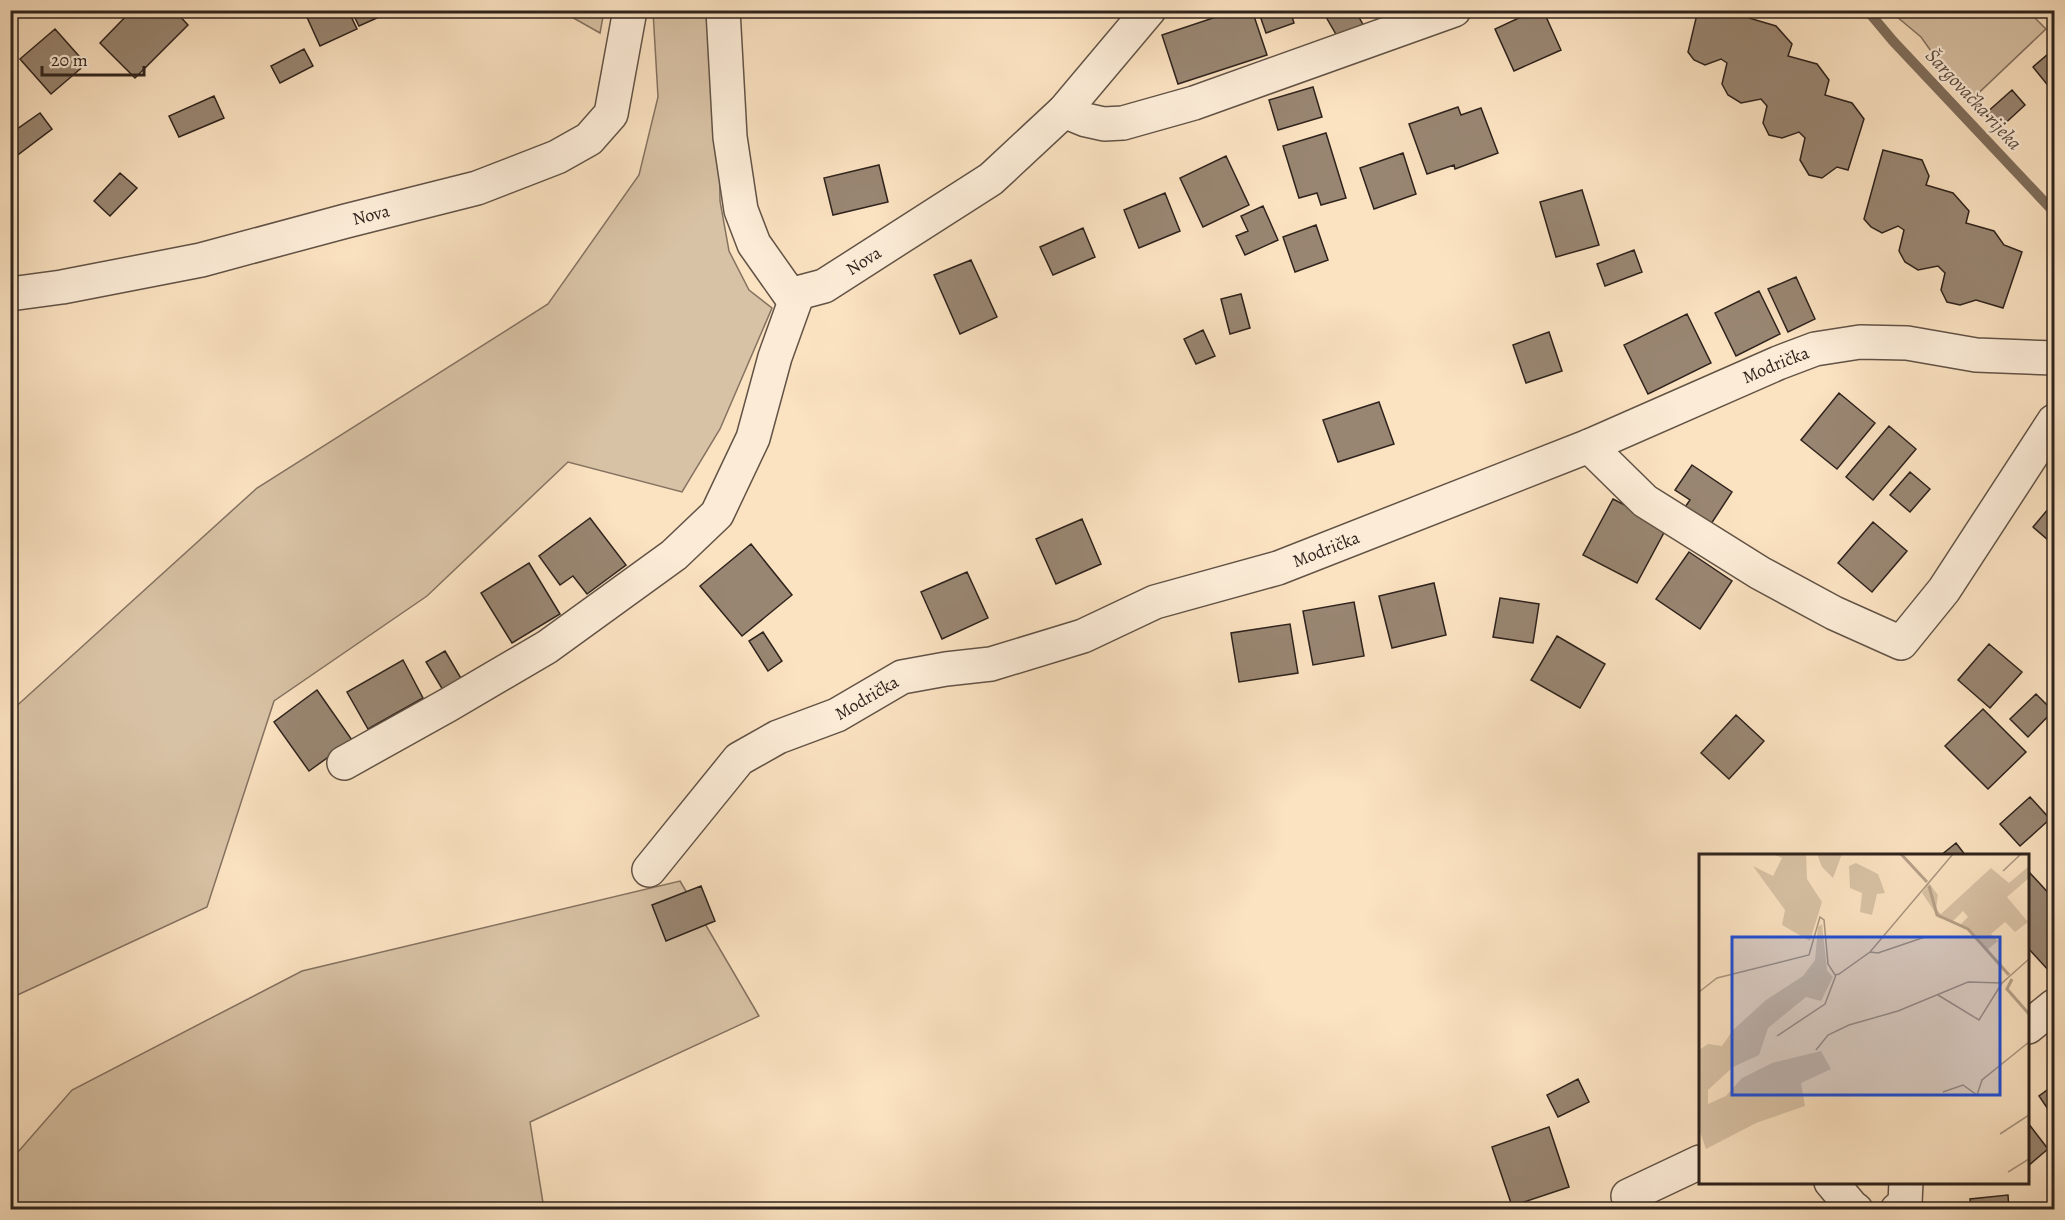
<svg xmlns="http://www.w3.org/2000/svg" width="2065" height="1220" font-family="Alegreya,serif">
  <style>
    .green { fill: #d8c2a5; stroke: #847261; stroke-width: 1.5 }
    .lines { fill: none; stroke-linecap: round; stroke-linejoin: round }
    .stream { stroke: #806f5e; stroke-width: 10 }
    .building { fill: #998672; stroke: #2f231d; stroke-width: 1.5 }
    .minor-casing { stroke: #625346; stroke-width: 36 }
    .minor { stroke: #fcecd7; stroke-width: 33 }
    .labels { text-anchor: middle; stroke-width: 4.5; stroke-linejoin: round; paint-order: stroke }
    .street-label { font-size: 18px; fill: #2f231d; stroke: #fcecd7 }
    .water-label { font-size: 20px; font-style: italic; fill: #5e4f43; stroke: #fcecd7 }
    .inset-river { fill: none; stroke: #b6a189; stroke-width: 3 }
    .inset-road { fill: none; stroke: #a9967f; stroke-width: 1.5 }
    .view { fill: #1d4ed8; fill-opacity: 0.15; stroke: #1d4ed8; stroke-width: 3 }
    .inset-edge { fill: none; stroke: #2f231d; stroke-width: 3 }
  </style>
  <rect width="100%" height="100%" fill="#fbe2c1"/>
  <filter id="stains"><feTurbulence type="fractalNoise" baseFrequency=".00333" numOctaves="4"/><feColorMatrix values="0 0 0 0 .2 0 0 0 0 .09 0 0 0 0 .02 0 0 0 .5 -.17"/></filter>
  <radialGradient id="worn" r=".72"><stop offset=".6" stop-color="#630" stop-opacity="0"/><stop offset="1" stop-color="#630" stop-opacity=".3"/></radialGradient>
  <path class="green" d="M 561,11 L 604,11 L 600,33 Z
    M 653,11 L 717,11 L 720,201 L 729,251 L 749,290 L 772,308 L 720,429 L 682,492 L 568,462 L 427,596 L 274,701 L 207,907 L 11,998 L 11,711 L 257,488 L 548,304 L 639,175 L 658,97 Z
    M 1890,11 L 2028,11 L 2046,29 L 1968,103 L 1921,37 Z
    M 680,881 L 759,1016 L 530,1122 L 544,1209 L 11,1210 L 11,1160 L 72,1090 L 302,971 Z"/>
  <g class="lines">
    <path class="stream" d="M 1867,10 L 1893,41 L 2054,212"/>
  </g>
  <path class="building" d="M 132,10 L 174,10 L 188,25 L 135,78 L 100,43 Z
    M 315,10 L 348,10 L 357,29 L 320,46 L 306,15 Z
    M 351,10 L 376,10 L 379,17 L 359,26 Z
    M 1237,10 L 1252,10 L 1267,55 L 1178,84 L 1162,35 Z
    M 1258,10 L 1290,10 L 1294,23 L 1266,33 Z
    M 1322,10 L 1355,10 L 1366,30 L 1341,43 Z
    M 1536,10 L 1543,10 L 1561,50 L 1514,71 L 1495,29 Z
    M 1698,10 L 1751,10 L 1749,18 L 1776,26 L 1792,44 L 1788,56 L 1817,64 L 1829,80 L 1825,95 L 1852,103 L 1864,119 L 1848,170 L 1837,167 L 1822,178 L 1809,175 L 1800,160 L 1805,138 L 1799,132 L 1782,138 L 1769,135 L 1763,123 L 1767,106 L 1761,99 L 1741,103 L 1728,95 L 1722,84 L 1727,63 L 1721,59 L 1705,65 L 1694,60 L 1688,52 Z
    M 55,29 L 86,64 L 51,94 L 20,59 Z
    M 304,49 L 313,66 L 280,83 L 271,66 Z
    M 2054,49 L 2054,93 L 2033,67 Z
    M 1313,87 L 1322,117 L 1278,130 L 1269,100 Z
    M 2012,90 L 2025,105 L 1999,129 L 1985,114 Z
    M 214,96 L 224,118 L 179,137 L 169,116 Z
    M 1458,107 L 1461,115 L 1481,108 L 1498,153 L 1455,169 L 1454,165 L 1427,174 L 1409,124 Z
    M 40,113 L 52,129 L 11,160 L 10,134 Z
    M 1326,133 L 1346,198 L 1321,205 L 1317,193 L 1299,198 L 1283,146 Z
    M 1883,150 L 1922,160 L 1929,176 L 1926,185 L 1953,193 L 1969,211 L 1966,223 L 1994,231 L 2004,245 L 2022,252 L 2003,308 L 1976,300 L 1960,305 L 1947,302 L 1941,290 L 1945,273 L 1938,266 L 1918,270 L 1905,262 L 1899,251 L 1904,230 L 1898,226 L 1882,233 L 1871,227 L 1864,219 Z
    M 1403,153 L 1416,194 L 1374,209 L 1360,168 Z
    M 1226,156 L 1249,205 L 1203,227 L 1180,178 Z
    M 879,165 L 888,202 L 833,215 L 824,178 Z
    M 120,173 L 137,188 L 110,216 L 94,201 Z
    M 1582,190 L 1599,245 L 1556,257 L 1540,202 Z
    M 1165,193 L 1180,231 L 1139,248 L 1124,210 Z
    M 1263,206 L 1278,240 L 1245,255 L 1236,236 L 1248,231 L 1241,216 Z
    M 1316,225 L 1328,260 L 1295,272 L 1283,237 Z
    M 1083,228 L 1095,257 L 1053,275 L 1040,247 Z
    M 1634,250 L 1642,272 L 1605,286 L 1597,264 Z
    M 971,260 L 997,317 L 960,334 L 934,275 Z
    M 1796,277 L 1815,319 L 1788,332 L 1768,289 Z
    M 1759,291 L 1780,334 L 1736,356 L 1715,313 Z
    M 1241,294 L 1250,328 L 1230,334 L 1221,299 Z
    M 1687,314 L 1711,363 L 1648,394 L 1624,345 Z
    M 1203,330 L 1215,356 L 1196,364 L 1184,339 Z
    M 1549,332 L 1562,371 L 1526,383 L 1513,345 Z
    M 1839,393 L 1875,423 L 1837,469 L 1801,440 Z
    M 1379,402 L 1394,444 L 1338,462 L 1323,420 Z
    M 1889,426 L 1916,449 L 1873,500 L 1846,477 Z
    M 1692,465 L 1732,492 L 1709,527 L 1683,510 L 1690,500 L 1675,490 Z
    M 1910,472 L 1930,489 L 1910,512 L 1890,495 Z
    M 1613,499 L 1667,527 L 1637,583 L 1583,555 Z
    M 2054,502 L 2054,545 L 2033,527 Z
    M 590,518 L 626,565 L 587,594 L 573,576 L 560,585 L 539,556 Z
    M 1082,519 L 1101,564 L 1056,584 L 1036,539 Z
    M 1873,522 L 1907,551 L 1872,592 L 1838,563 Z
    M 751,544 L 792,595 L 742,636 L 700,586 Z
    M 1689,552 L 1732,581 L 1700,629 L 1656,599 Z
    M 529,563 L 560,614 L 512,643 L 481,593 Z
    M 967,572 L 988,618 L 942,639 L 921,592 Z
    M 1434,583 L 1446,635 L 1392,648 L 1379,596 Z
    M 1500,598 L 1539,604 L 1533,643 L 1493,637 Z
    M 1354,602 L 1364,656 L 1313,665 L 1303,611 Z
    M 1290,624 L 1298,673 L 1239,682 L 1231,633 Z
    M 763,632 L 782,661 L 768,671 L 749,641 Z
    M 1557,636 L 1605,664 L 1580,708 L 1531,680 Z
    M 1989,644 L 2022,672 L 1990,708 L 1958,680 Z
    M 445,651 L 462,680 L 443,690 L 426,662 Z
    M 403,660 L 423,698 L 368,729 L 347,692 Z
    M 317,690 L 352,740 L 309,771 L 274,722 Z
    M 2036,694 L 2053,711 L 2028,737 L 2010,719 Z
    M 1983,709 L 2026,752 L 1988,789 L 1945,746 Z
    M 1736,715 L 1764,741 L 1729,779 L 1701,753 Z
    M 2030,797 L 2050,819 L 2020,846 L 2000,824 Z
    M 1956,843 L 1966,856 L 1940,856 Z
    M 2030,873 L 2054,899 L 2054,968 L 2050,972 L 2028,948 L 2028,875 Z
    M 701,886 L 715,921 L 666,941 L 652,905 Z
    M 1578,1079 L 1589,1102 L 1558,1117 L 1547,1095 Z
    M 2054,1085 L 2054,1118 L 2039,1096 Z
    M 2028,1123 L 2048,1149 L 2028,1166 Z
    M 1549,1127 L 1569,1187 L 1512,1206 L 1492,1147 Z
    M 2008,1195 L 2009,1210 L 1971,1210 L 1970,1199 Z"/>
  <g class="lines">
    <defs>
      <g id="minor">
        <path id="s1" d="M 723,10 L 730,137 L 741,210 L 754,244 L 790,295 L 824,286 L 991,179 L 1064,111 L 1149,10"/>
        <path d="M 1064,111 L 1086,120 L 1104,124 L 1123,123 L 1194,103 L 1454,10"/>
        <path id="s2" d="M 10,294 L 62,287 L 201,260 L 346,221 L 477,188 L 557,157 L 589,139 L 611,114 L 630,10"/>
        <path d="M 1589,446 L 1645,501 L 1760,573 L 1834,613 L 1901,643 L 1944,590 L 2054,421"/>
        <path d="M 344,763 L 448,705 L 547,647 L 674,555 L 717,514 L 753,438 L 775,357 L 798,293"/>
        <path id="s3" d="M 649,870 L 739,759 L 778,737 L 837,715 L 902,677 L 946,669 L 991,664 L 1083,636 L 1155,602 L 1278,568 L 1589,446 L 1778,363 L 1815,349 L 1860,342 L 1907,343 L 1976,355 L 2054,358"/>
        <path d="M 2028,1027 L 2054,1006"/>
        <path d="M 1831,1182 L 1852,1207 L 1856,1210"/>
        <path d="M 1628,1196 L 1700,1162"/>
        <path d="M 1897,1210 L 1905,1203 L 1906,1182"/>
      </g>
    </defs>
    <use href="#minor" class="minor-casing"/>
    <use href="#minor" class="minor"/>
  </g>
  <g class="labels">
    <g class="street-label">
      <text dy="6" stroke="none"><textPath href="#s2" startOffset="370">Nova</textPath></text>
      <text dy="6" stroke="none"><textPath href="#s1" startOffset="382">Nova</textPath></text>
      <text dy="6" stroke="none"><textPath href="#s3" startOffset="1257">Modrička</textPath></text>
      <text dy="6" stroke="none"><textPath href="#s3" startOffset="771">Modrička</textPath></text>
      <text dy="6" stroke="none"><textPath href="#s3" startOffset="285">Modrička</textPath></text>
    </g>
    <g class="water-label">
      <text transform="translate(1974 99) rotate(47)" y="7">Šargovačka rijeka</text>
    </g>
  </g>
  <g transform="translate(1699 854)">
    <rect width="330" height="330" fill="#fbe2c1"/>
    <path d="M 74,0 L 107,0 L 108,25 L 123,48 L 111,87 L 83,71 L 86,56 L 54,12 L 74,22 L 83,4 ZM 118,0 L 143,0 L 134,24 L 123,13 ZM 157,9 L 179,20 L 186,39 L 178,40 L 173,61 L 161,58 L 163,39 L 151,34 L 150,12 ZM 330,12 L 330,24 L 308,43 L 329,68 L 316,78 L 306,68 L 292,80 L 299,87 L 288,96 L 270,75 L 261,71 L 269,63 L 264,57 L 254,67 L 240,64 L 223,39 L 230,29 L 239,41 L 237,55 L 242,60 L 292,14 L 310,29 ZM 123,70 L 128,116 L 134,123 L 122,147 L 107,143 L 69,174 L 60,201 L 34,213 L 9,236 L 9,250 L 27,242 L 43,224 L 73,209 L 122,197 L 132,215 L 102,229 L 106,252 L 57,269 L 7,295 L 0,275 L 0,196 L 9,190 L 23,192 L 34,176 L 67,146 L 104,122 L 116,106 L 119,73 Z" fill="#d8c2a5"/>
    <path class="inset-river" d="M 202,0 L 228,28M 230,32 L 238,61 L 269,75 L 310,121M 313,125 L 308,135 L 330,160"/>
    <path class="inset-road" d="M 304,17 L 322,0M 171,98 L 179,99 L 226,83M 0,138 L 18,124 L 110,101 L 121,63 L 125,66 L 129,110 L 136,121 L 140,120 L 171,98 L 254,0M 239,141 L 280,166 L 303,129M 78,182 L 126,150 L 137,121M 117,196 L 129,181 L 150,171 L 199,157 L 269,128 L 303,129 L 330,105M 244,238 L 264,231 L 278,241 L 283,226 L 330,188M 301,280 L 330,261M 309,318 L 330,305"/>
    <path class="view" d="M 33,83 L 301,83 L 301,241 L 33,241 Z"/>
    <rect width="330" height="330" class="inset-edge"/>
  </g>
  <rect width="2065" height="1220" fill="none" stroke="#fbe2c1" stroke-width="36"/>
  <rect x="12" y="12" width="2041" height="1196" fill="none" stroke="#2f231d" stroke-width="3"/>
  <rect x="18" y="18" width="2029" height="1184" fill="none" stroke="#2f231d" stroke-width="1.5"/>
  <path d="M42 66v9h102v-9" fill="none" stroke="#2f231d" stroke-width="3"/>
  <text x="51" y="66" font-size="18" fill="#2f231d" stroke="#fcecd7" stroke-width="4.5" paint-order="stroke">20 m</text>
  <rect width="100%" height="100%" filter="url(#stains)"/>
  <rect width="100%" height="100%" fill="url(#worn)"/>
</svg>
